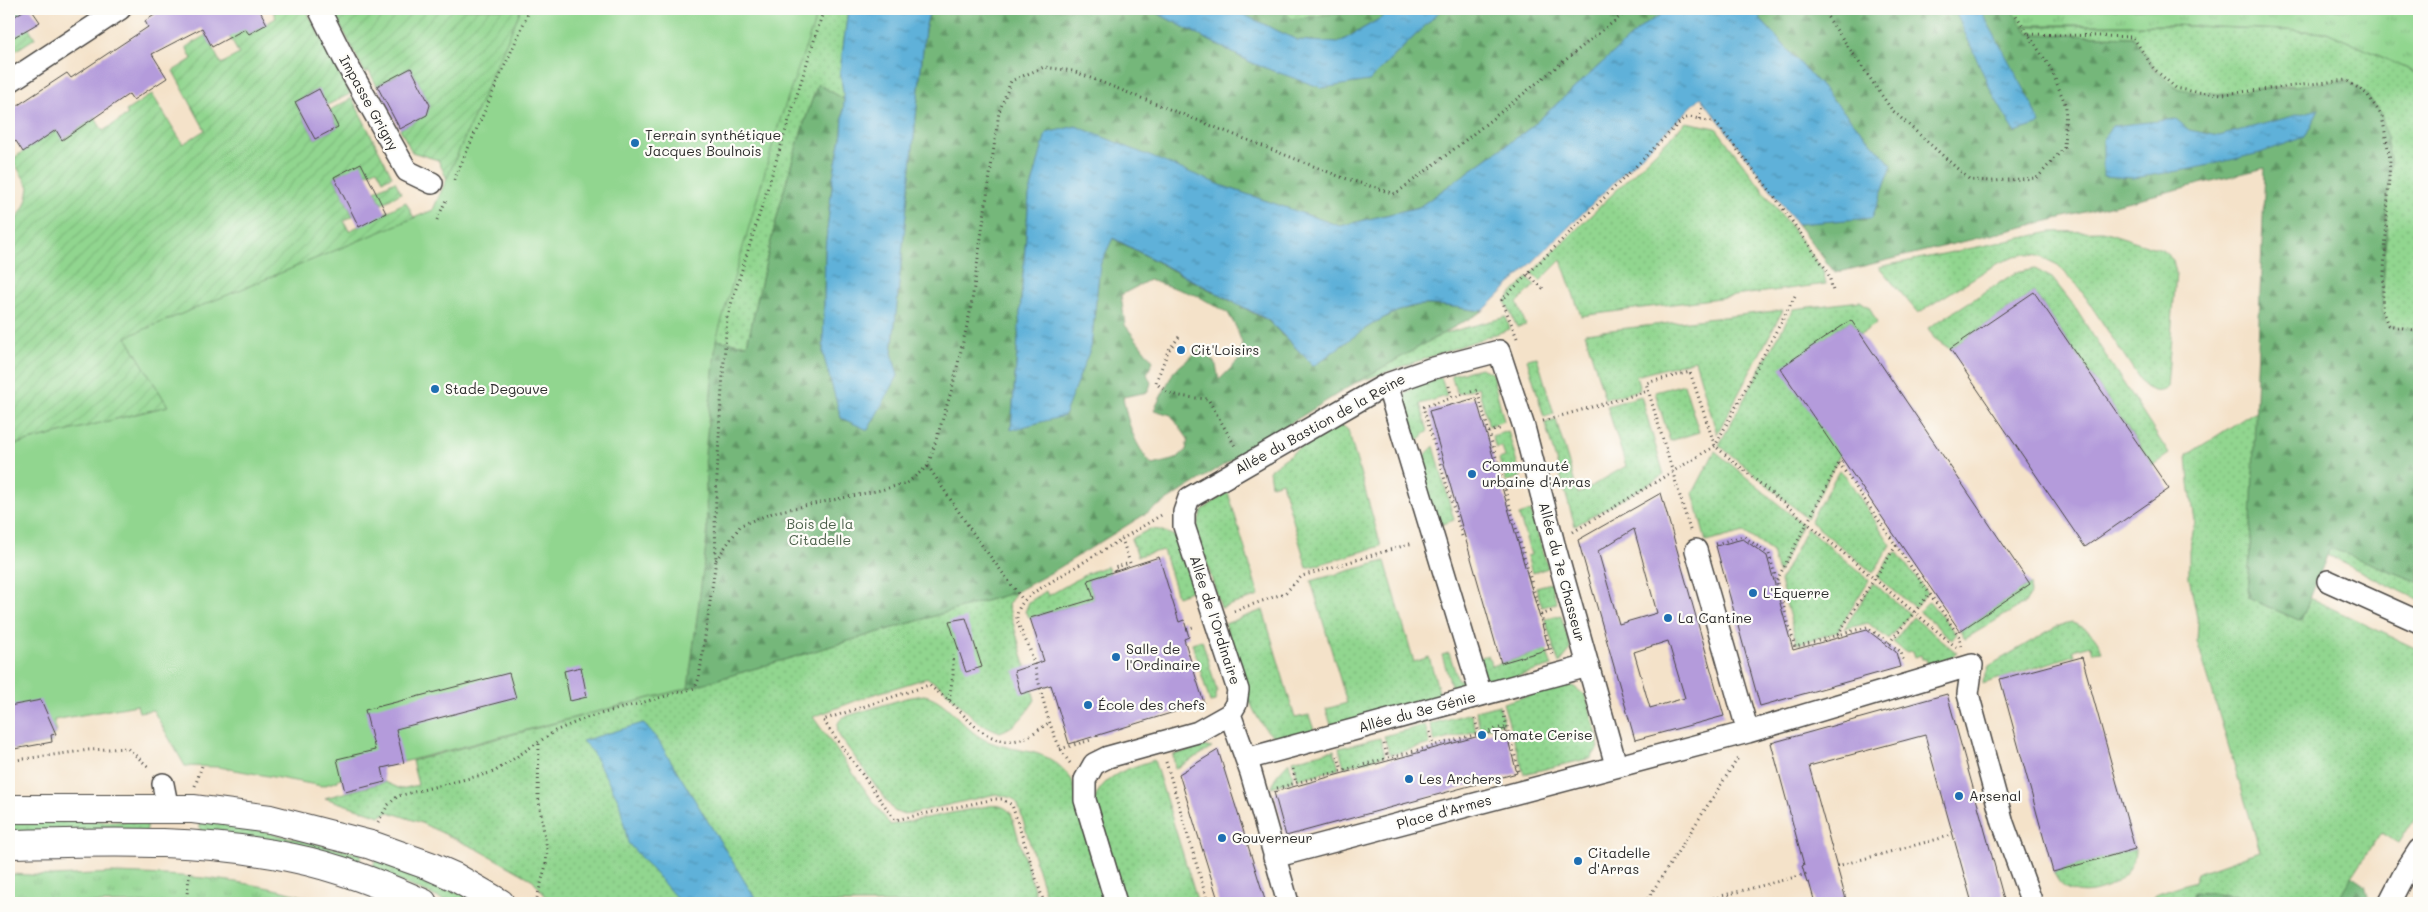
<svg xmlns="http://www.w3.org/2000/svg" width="2428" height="912" font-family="Mali,sans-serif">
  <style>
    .grass { fill: url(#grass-dots); stroke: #5e805d }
    .forest { fill: url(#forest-firs); stroke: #507152; fill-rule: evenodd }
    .park { fill: url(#park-tufts); stroke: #5e805d }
    .garden { fill: url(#garden-furrows); stroke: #5e805d }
    .pitch { fill: #91d68f; stroke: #5e805d }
    .water { fill: url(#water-ripples); stroke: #446e82 }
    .building { fill: #b49bdb; fill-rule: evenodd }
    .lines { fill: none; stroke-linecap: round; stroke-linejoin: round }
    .minor-casing { stroke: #494643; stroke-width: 24 }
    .major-casing { stroke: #494643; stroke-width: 30 }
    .path { stroke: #494643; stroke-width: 3; stroke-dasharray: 1 4; stroke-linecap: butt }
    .minor { stroke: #fff; stroke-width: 21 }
    .major { stroke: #fff; stroke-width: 28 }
    .poi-dot { fill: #1f6fb2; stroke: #fdfcf7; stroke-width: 2 }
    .labels { text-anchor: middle; stroke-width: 4.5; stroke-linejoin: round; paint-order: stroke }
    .street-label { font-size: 14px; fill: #2b2b2b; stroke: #fdfcf7 }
    .poi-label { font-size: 14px; fill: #2b2b2b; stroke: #fdfcf7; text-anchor: start }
    .park-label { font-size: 14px; fill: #4a5e49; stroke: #fdfcf7 }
  </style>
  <defs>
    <pattern id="grass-dots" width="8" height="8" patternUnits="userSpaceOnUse" patternTransform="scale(1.25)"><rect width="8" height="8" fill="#91d68f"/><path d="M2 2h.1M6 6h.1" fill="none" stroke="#7db87c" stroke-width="1.8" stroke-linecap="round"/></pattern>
    <pattern id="forest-firs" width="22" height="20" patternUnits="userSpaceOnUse" patternTransform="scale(1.25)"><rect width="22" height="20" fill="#74b77a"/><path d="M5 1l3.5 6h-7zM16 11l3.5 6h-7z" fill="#5f9564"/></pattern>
    <pattern id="park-tufts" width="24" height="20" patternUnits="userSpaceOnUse" patternTransform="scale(1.25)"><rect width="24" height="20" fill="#91d68f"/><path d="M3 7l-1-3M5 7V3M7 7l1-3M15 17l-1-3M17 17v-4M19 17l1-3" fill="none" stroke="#7db87c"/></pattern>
    <pattern id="garden-furrows" width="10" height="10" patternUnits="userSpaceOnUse" patternTransform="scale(1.25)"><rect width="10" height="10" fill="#91d68f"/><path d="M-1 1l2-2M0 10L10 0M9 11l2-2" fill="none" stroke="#7db87c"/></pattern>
    <pattern id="water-ripples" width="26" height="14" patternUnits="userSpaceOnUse" patternTransform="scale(1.25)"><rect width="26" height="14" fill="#5eb1d9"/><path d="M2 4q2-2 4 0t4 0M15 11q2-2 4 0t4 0" fill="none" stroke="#4e90b0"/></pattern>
  </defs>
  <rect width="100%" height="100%" fill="#fdfcf7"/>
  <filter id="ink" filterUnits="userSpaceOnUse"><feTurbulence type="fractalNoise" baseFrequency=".02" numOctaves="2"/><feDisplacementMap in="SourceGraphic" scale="10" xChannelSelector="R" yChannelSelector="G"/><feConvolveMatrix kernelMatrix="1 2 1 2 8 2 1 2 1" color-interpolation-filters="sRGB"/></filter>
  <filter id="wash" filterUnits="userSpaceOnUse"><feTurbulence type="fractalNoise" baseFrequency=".0096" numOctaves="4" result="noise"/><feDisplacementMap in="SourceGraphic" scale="20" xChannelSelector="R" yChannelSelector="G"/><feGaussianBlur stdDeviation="1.12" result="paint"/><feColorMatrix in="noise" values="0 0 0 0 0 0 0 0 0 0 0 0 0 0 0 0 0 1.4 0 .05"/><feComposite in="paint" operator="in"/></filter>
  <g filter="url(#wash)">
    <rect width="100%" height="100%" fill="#f4e2c9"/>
    <path class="grass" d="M 810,9 L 848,9 L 840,71 L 844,99 L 818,84 C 786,169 767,257 747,345 L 716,340 L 714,361 L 698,358 Z
      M 2022,25 L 2174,25 L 2327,32 L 2419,74 L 2419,331 L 2388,325 L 2382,310 L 2390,159 L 2291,85 C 2265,89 2197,102 2174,86 C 2156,73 2145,56 2133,37 L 2029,34 Z
      M 1686,122 L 1716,128 L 1823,270 L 1826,284 L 1581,316 L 1561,260 L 1540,281 L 1532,273 Z
      M 2103,231 L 2162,250 L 2173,260 L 2176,273 L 2167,388 C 2158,394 2153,391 2145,387 L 2078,286 L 2058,265 L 2039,256 L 2023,254 L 1996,264 L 1918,313 L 1879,267 L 2051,232 Z
      M 2035,269 L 2052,278 L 2072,303 L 2169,454 L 2153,465 L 2034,292 L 1950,349 L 1934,338 L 1928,328 L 2015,273 Z
      M 1527,278 L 1535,285 L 1517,303 L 1526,325 L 1517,327 L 1505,301 Z
      M 1860,301 L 1869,307 L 1877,323 L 1861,334 L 1851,320 L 1781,368 L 1840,455 L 1807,518 L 1719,445 L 1793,309 Z
      M 1783,310 L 1717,434 L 1695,360 L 1636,376 L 1640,390 L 1605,399 L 1585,333 Z
      M 1506,317 L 1510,329 L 1355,383 L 1442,334 Z
      M 1537,357 L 1554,414 L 1544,417 L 1527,359 Z
      M 1481,368 L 1492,373 L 1504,421 L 1489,426 L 1478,387 L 1457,394 L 1451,375 Z
      M 1441,377 L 1447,396 L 1420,404 L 1428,431 L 1411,447 L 1400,403 C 1409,384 1423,383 1441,377 Z
      M 1684,384 L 1699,432 L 1670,441 L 1655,392 Z
      M 1641,396 L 1664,475 L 1575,526 L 1545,423 L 1556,420 L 1578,494 L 1626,466 L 1607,406 Z
      M 2257,410 L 2248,598 L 2301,621 L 2310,598 L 2419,650 L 2419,811 L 2399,843 L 2381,832 L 2335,903 L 2309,903 L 2194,892 L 2191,903 L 2146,903 L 2158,893 L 2194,881 L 2197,873 L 2260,851 L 2197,641 L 2198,623 L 2189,577 L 2189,551 L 2195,521 L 2189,484 L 2187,455 Z
      M 1339,423 L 1348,430 L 1381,546 L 1307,568 L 1282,482 L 1271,485 L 1269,470 L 1317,435 Z
      M 1508,431 L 1521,477 L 1506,482 L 1499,459 L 1505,457 L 1502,446 L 1496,448 L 1492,436 Z
      M 1434,446 L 1454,520 L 1433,528 L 1416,464 Z
      M 1715,451 L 1802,524 L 1778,574 L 1772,552 L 1744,532 L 1706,542 L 1693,493 Z
      M 1839,471 L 1845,475 L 1891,545 L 1873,573 L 1810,521 Z
      M 1228,492 L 1259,596 L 1221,608 L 1196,530 L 1202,510 Z
      M 1531,511 L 1548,568 L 1532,573 L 1527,556 L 1531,555 L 1519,515 Z
      M 1807,528 L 1869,580 L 1837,632 L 1797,644 L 1780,581 Z
      M 1150,529 L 1160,530 L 1177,537 L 1196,589 L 1177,596 L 1163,550 L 1138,556 L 1131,539 Z
      M 2329,547 L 2419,582 L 2419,600 L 2327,555 Z
      M 1897,552 L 1927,593 L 1915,608 L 1877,577 L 1891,555 Z
      M 1385,561 L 1414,662 L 1429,657 L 1441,699 L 1332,728 L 1326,709 L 1347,703 L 1311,581 Z
      M 1107,566 L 1110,573 L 1088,580 L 1094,599 L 1030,618 L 1025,612 L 1029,602 L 1046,591 L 1048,596 L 1088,573 Z
      M 1551,583 L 1557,603 L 1542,607 L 1536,587 Z
      M 1873,583 L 1910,614 L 1888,639 L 1868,623 L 1844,629 Z
      M 2030,584 L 2031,594 L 2025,603 L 1965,639 L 1960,631 Z
      M 1016,592 L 1008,605 L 1035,700 C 1025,715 1017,726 1000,732 L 979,723 L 941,686 L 927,678 L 871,695 L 813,717 L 890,825 L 988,806 C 998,805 1003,805 1011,813 L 1038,903 L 551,903 L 533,880 L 479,850 L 419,822 L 389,812 L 380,816 L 325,798 L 385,782 L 401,789 L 418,785 L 412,761 L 688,688 Z
      M 1929,601 L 1956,634 L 1952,640 L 1919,611 Z
      M 1263,610 L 1295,718 L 1309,715 L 1315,733 C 1306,735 1290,742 1281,740 C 1250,731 1234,652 1225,624 Z
      M 1561,615 L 1571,649 L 1559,664 L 1545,619 Z
      M 1913,617 L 1957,653 L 1946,663 L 1929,669 L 1926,659 L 1922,659 L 1921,655 L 1915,657 L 1913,651 L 1905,652 L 1893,642 Z
      M 2072,623 C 2088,628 2096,635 2102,651 L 2093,652 L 2091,645 L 2073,650 L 2075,655 L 1982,684 L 1989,666 L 2057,626 Z
      M 1202,640 L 1217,691 L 1215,701 L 1210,702 L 1192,643 Z
      M 1546,650 L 1552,666 L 1487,685 L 1476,659 L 1488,655 L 1492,666 Z
      M 1449,653 L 1458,680 L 1467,678 L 1464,691 L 1457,693 L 1452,689 L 1442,655 Z
      M 1563,685 L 1573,686 L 1586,696 L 1598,739 L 1598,748 L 1591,758 L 1524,774 L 1503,703 Z
      M 924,695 C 950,700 964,733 990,742 C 1023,755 1047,745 1072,780 L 1105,903 L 1048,903 L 1018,804 L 1012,798 L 996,794 L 913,813 L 901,814 L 894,811 L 840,737 C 836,730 836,721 844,717 L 906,698 Z
      M 1499,705 L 1504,723 L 1480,730 L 1476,711 Z
      M 1471,713 L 1476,731 L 1435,742 L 1430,724 Z
      M 1425,725 L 1430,744 L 1390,755 L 1384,736 Z
      M 1380,738 L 1385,756 L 1344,767 L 1339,748 Z
      M 1203,746 L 1212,748 L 1175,769 L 1173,755 Z
      M 1334,750 L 1339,769 L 1298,779 L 1293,760 Z
      M 1154,760 L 1198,903 L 1122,903 L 1094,801 C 1103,774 1130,768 1154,760 Z
      M 1289,762 L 1294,781 L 1271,787 L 1277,775 Z
      M 9,819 L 148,822 L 146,834 L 9,834 Z
      M 200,820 L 214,820 L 362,854 L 358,866 L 200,834 Z
      M 2135,849 C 2136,885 2079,907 2059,882 C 2057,879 2055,875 2053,872 Z
      M 376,857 L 405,866 L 480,903 L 451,903 L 372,870 Z"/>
    <path class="forest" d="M 930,9 L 1149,9 L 1254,64 L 1369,81 L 1442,9 L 1670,9 L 1644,25 L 1530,128 L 1419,207 L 1340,226 L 1223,186 L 1029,196 L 1011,429 L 1091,347 L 1100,265 L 1112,238 L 1268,321 L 1314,366 C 1343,345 1374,318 1410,307 C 1431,301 1461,309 1483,311 L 1355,383 L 1054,571 L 1016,592 L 688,688 L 707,537 L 705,453 L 716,340 L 747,345 C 767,257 786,168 818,84 L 844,99 L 842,133 L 833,177 L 825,249 L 823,354 L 832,384 L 886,396 L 898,376 L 892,353 L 925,29 ZM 1149,280 L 1196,295 L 1228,313 L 1236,327 L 1242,343 L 1239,360 L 1219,380 L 1216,365 L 1203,347 L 1174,371 L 1154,410 L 1171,415 L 1188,439 L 1186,450 L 1176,459 L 1152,465 C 1135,446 1127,422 1123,397 L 1148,392 L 1151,383 L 1147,374 L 1153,361 L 1125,325 L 1121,295 Z
      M 1232,9 L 1282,9 L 1292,19 L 1338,13 L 1343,9 L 1390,9 L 1381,18 L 1338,43 L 1297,40 Z
      M 1759,9 L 2419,9 L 2419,74 L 2327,32 L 2174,25 L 2023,26 L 2029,34 L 2133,37 L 2154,69 L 2176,88 L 2196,92 L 2224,94 L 2346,80 L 2367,94 L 2382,116 L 2390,159 L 2382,310 L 2388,325 L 2419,331 L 2419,582 L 2330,548 L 2301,621 L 2248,598 L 2265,168 L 1835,273 L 1797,224 L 1872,217 L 1892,165 L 1761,20 Z
      M 2352,876 L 2365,885 L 2370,903 L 2335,903 Z
      M 2194,892 L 2309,903 L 2191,903 Z"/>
    <path class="park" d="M 2012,9 L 2419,9 L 2419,74 L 2327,32 L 2174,25 L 2022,25 Z
      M 112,873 C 186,875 253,879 325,903 L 9,903 L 9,874 L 53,876 Z"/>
    <path class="garden" d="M 9,9 L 26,9 L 20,13 L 35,38 L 9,55 L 9,36 L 10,38 L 20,33 Z
      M 214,9 L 234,9 L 249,34 L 276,18 L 272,9 L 306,9 L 350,94 L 327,105 L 318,89 L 295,102 L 315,139 L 338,127 L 330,110 L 352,98 L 392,176 L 383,180 L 377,169 L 366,174 L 361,164 L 334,177 L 353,216 L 344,221 L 349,231 L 406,202 L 414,218 L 126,337 L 168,406 L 9,446 L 9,224 C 23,214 27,203 29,187 L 12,159 L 56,130 L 63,140 L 95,118 L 103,131 L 128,115 L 126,111 L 152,94 L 183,144 L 205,130 L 173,71 L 192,59 L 186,47 L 206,35 L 221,64 L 239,54 Z
      M 332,9 L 521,9 L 447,179 L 438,160 L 412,152 L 400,129 L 426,115 L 430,105 L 411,68 L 377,86 L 369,71 L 365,73 Z
      M 1282,9 L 1343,9 L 1338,13 L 1292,19 Z
      M 395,181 L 401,193 L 382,204 L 375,191 Z"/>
    <path class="pitch" d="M 521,9 L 819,9 L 780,120 L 716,340 L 705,453 L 707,537 L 688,688 L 338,779 L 338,781 L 322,786 L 219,767 L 185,766 L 153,710 L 139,712 L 137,705 L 54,720 L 56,734 L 51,736 L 52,742 L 9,750 L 9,446 L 168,406 L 126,337 L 433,210 Z"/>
    <path class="water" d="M 848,9 L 930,9 L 925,29 L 892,353 L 898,376 L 868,430 L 841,418 L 823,354 L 825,249 L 833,177 L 842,133 L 844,99 L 840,71 Z
      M 1149,9 L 1232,9 L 1297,40 L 1338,43 L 1381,18 L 1390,9 L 1442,9 L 1369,81 L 1322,88 L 1254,64 Z
      M 1670,9 L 1759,9 L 1761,20 L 1892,165 L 1872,218 L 1797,224 L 1701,97 L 1483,311 C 1461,309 1431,301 1410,307 C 1374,318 1343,345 1314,366 L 1268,320 L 1113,238 L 1100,265 L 1091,347 L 1064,416 L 1011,430 L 1029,196 L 1046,133 L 1076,126 L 1223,186 L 1340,226 L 1419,207 L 1530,128 L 1644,25 Z
      M 1954,9 L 1980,9 L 2032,103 L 2040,124 L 2015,132 L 1993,95 Z
      M 2319,109 L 2305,137 L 2260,153 L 2192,169 L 2133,178 L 2103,176 L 2103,140 L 2112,126 L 2176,119 L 2189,130 L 2219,136 Z
      M 643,723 L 658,740 L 758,903 L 681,903 L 628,843 L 619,801 L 591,750 L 582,741 Z"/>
    <g id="blocks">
      <path class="building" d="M 26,9 L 31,9 L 40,22 L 9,40 L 9,20 Z
        M 164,9 L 259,9 L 267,24 L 249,34 L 245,29 L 212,47 L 202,28 L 152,54 L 167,78 L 133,100 L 129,94 L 62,140 L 56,130 L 23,152 L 16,141 L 9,146 L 9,111 L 67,73 L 71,78 L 110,52 L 148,27 L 145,21 Z
        M 411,68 L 430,105 L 427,115 L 400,129 L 377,86 Z
        M 319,89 L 338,127 L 315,139 L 295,102 Z
        M 361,163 L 386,213 L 359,227 L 334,177 Z
        M 2034,292 L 2169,489 L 2085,547 L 1950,349 Z
        M 1851,320 L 2030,584 L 1960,631 L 1780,368 Z
        M 1476,398 L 1549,649 L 1501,663 L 1429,411 Z
        M 1661,493 L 1724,716 L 1635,740 L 1578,540 ZM 1634,529 L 1657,613 L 1619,624 L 1598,551 ZM 1668,641 L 1685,698 L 1650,708 L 1634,652 Z
        M 1743,539 L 1767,556 L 1793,650 L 1867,630 L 1896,652 L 1900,667 L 1760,706 L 1716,546 Z
        M 1159,557 L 1179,622 L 1184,620 L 1189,637 L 1184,639 L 1204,703 L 1069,744 L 1051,685 L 1021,694 L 1014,671 L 1044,661 L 1030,618 L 1094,599 L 1088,580 Z
        M 966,618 L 982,667 L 966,672 L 949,621 Z
        M 2082,657 L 2135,849 L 2053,872 L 2000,679 Z
        M 581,667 L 587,697 L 570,701 L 564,671 Z
        M 509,673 L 516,698 L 396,729 L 404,763 L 382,768 L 385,782 L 345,792 L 337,759 L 375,750 L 365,710 Z
        M 1947,694 L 2005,903 L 1972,903 L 1925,735 L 1809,766 L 1847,903 L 1815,903 L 1809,882 L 1807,883 L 1802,866 L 1804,865 L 1771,743 Z
        M 41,700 L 56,734 L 51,735 L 52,742 L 9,750 L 9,706 Z
        M 1505,729 L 1517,773 L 1286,836 L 1274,792 Z
        M 1218,750 L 1266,903 L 1219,903 L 1179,774 Z"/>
    </g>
  </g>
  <g filter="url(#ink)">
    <use href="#blocks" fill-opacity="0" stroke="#494643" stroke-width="1"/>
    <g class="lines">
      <defs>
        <path id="minor" d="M 319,9 L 345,61 L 407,171 L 432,183
          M 9,82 L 120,9
          M 1387,384 L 1481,695
          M 1696,550 L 1748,732
          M 2328,581 L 2419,622
          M 1230,714 L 1251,773 L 1288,903
          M 1246,759 L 1588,666
          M 163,784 L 168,809
          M 1274,857 L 1748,732 L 1972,665 L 1968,694 L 2003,823 L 2032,903
          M 1116,903 L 1085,800 L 1085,780 L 1094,764 L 1108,757 L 1198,732 L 1230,714 L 1236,704 L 1238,690 L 1184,526 L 1184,512 L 1189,498 L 1387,384 L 1430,369 L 1499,351 L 1524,427 L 1554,544 L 1616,765
          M 2389,903 L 2406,870 L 2419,850"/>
        <path id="major" d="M 9,809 L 193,809 L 270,819 L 371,845 L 430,866 L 455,877 L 500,903
          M 9,844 C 104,842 200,838 293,858 C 338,867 382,885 423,903"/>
      </defs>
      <use href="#minor" class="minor-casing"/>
      <use href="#major" class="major-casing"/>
      <path class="path" d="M 1822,9 L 1892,110 L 1970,180 L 1993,181 L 2037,178 L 2064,148 L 2066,106 L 2051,69 L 2012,9
        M 2029,34 L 2133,37 L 2154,69 L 2176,88 L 2196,92 L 2224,94 L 2346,80 L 2367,94 L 2382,116 L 2390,159 L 2382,310 L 2388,325 L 2419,331
        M 1700,119 L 1702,104
        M 454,180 L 530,9
        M 437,220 L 446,200
        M 1528,274 L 1543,289
        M 1179,337 L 1168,351 L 1156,382 C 1167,398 1190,397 1208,399 L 1235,446
        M 1517,338 L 1502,300 L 1683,119 L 1690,117 L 1716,123 L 1772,193 L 1828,272 L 1833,291
        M 1449,386 L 1452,398
        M 1543,421 L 1648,391
        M 1489,432 L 1502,428
        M 1839,463 L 1959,636 L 1961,646
        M 928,466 L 975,536 L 1023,600
        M 1505,488 L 1518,484
        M 1690,530 L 1646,383 L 1690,372 L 1715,446 L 1956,647
        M 1573,532 L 1715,446 L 1796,294
        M 1462,536 L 1423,407 L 1477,390 L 1552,655
        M 1716,544 L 1743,536 L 1769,554 L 1795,647 L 1867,627 L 1901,652 L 1904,663
        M 716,560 L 741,525 L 775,512 L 881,490 L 907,483 L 928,466 L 952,389 L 971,308 L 999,112 L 1011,81 L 1044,67 L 1073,71 L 1341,177 L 1395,194 C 1475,135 1551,70 1630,9
        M 1115,571 L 1114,568 L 1130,563 L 1122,539
        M 1777,580 L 1839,463 L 1843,461
        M 1234,611 L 1285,593 L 1302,576 L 1413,543
        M 1541,615 L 1552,611
        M 1187,629 L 1196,626
        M 1838,634 L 1898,543
        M 1889,643 L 1930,593
        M 949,700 L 953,675 L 953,655
        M 1503,712 L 1519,771
        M 1475,719 L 1479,733
        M 1430,732 L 1433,746
        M 1384,744 L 1388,758
        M 1060,749 L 1091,740
        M 1338,756 L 1342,770
        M 9,761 L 89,750 L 127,748 L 150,768
        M 1166,762 L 1208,903
        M 1070,763 C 1046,732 1042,687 1030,650 C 1027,641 1018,628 1017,618 C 1017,605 1027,597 1036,591 L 1163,514
        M 1293,769 L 1296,783
        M 195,786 L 202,766
        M 1277,788 L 1507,726
        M 378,822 L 388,805 L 398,796 L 494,772 L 555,731 L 586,718 L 695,688 L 699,678 L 716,560 L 715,517 L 720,418 L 727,317 L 824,9
        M 1837,866 L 1953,835
        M 537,898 L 546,865 L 547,850 L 538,795 L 539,744
        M 186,903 L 190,869
        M 1044,903 L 1012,805 L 1002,799 L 995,799 L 895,820 L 823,720 L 929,685 C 936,691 944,696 951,702 C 968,719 985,742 1012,741 C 1026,740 1039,729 1050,722
        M 1645,903 L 1738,758
        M 1694,903 L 1807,874"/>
      <use href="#minor" class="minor"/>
      <use href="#major" class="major"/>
    </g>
  </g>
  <g class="poi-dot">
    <circle cx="635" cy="143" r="5"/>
    <circle cx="1181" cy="350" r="5"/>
    <circle cx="435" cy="389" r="5"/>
    <circle cx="1472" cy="474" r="5"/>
    <circle cx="1753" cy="593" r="5"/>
    <circle cx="1668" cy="618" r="5"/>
    <circle cx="1116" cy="657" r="5"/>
    <circle cx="1088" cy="705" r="5"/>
    <circle cx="1482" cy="735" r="5"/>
    <circle cx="1409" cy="779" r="5"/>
    <circle cx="1959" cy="796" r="5"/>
    <circle cx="1222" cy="838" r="5"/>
    <circle cx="1578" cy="861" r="5"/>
  </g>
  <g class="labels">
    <g class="street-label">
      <text transform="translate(369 103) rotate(61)" y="5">Impasse Grigny</text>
      <text transform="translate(1320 424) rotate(-29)" y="5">Allée du Bastion de la Reine</text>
      <text transform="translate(1562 572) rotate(75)" y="5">Allée du 7e Chasseur</text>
      <text transform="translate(1215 620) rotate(72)" y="5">Allée de l'Ordinaire</text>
      <text transform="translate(1417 712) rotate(-15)" y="5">Allée du 3e Génie</text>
      <text transform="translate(1444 812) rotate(-15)" y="5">Place d'Armes</text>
    </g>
    <g class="poi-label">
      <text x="645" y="140">Terrain synthétique<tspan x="645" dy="16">Jacques Boulnois</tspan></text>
      <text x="1191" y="355">Cit'Loisirs</text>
      <text x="445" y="394">Stade Degouve</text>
      <text x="1482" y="471">Communauté<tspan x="1482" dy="16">urbaine d'Arras</tspan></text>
      <text x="1763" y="598">L'Equerre</text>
      <text x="1678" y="623">La Cantine</text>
      <text x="1126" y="654">Salle de<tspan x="1126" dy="16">l'Ordinaire</tspan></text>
      <text x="1098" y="710">École des chefs</text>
      <text x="1492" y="740">Tomate Cerise</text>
      <text x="1419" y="784">Les Archers</text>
      <text x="1969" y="801">Arsenal</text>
      <text x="1232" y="843">Gouverneur</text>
      <text x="1588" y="858">Citadelle<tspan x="1588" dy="16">d'Arras</tspan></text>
    </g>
    <g class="park-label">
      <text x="820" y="529">Bois de la<tspan x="820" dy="16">Citadelle</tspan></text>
    </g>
  </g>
  <rect width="2428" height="912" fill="none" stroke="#fdfcf7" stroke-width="30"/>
</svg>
